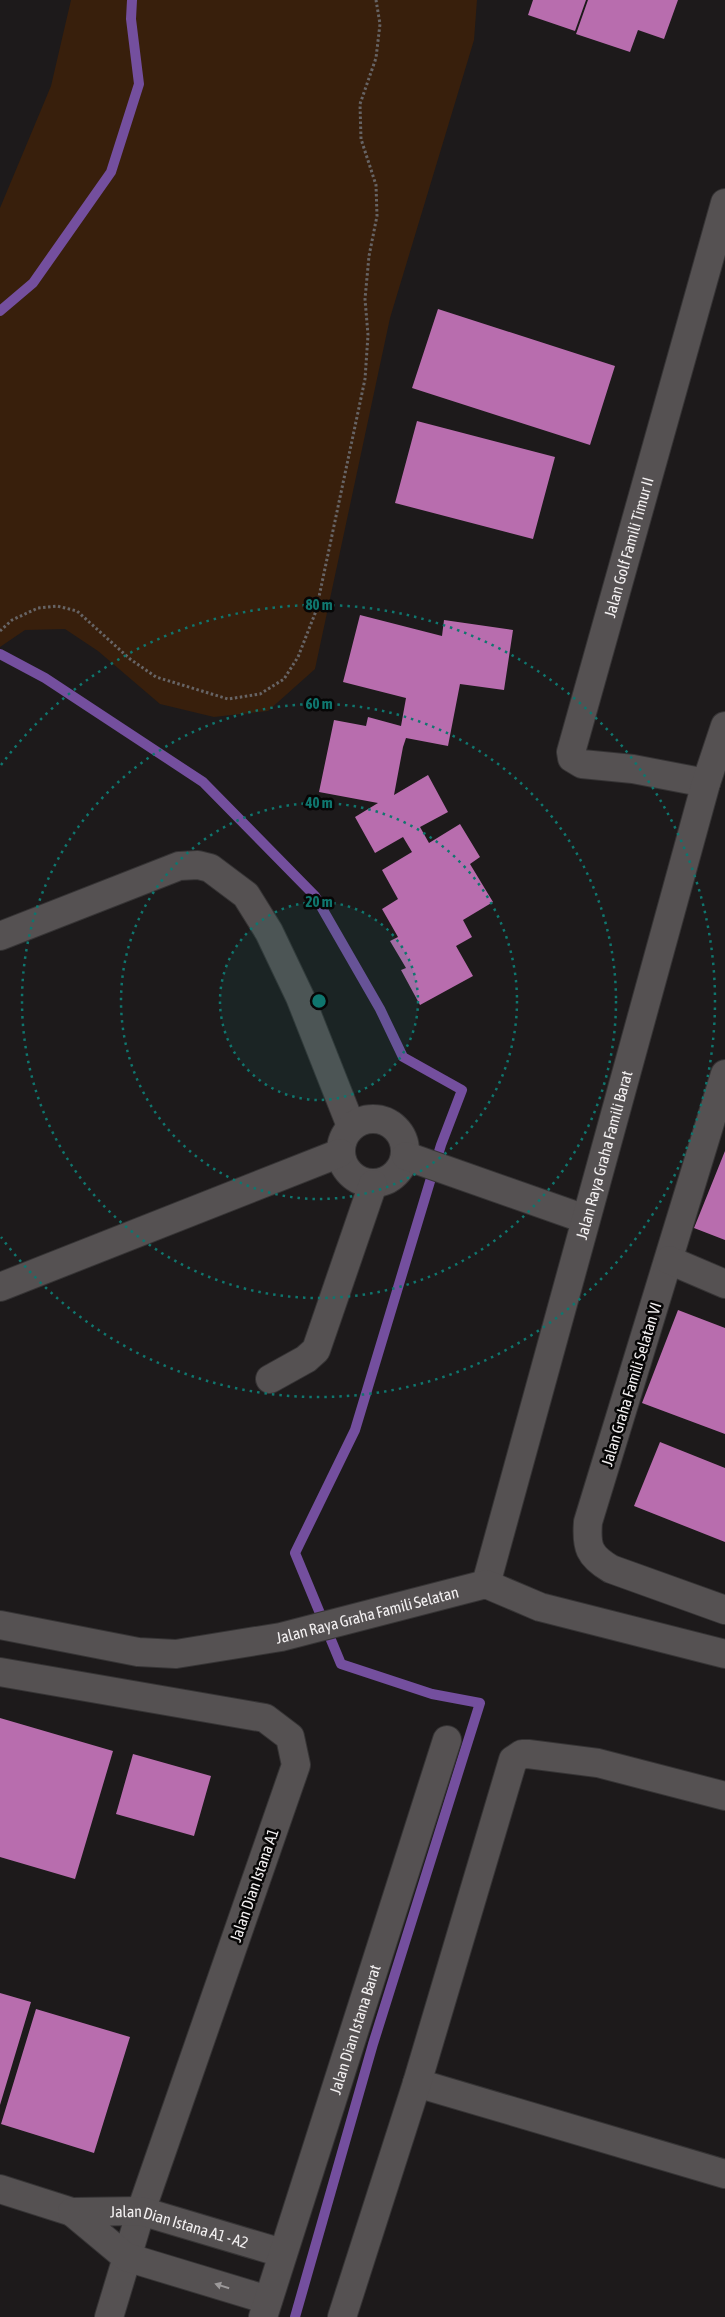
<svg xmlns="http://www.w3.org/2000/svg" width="725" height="2317" font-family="'Asap Condensed',sans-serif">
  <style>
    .green { fill: #381f0c }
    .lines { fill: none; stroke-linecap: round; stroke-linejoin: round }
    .stream { stroke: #744f9e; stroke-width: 10 }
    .building { fill: #b86dae }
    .minor-casing { stroke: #363435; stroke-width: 30 }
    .path { stroke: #676465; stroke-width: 3; stroke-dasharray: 2.5 2.5; stroke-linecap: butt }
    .minor { stroke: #555152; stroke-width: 28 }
    .oneway { fill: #9c999a }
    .ring { fill: none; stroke: #0f766e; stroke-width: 2.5; stroke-dasharray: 2.5 5 }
    .labels { text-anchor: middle; stroke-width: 5; stroke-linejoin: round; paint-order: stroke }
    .street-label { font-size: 16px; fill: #f3f0f1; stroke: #070606 }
    .centre { fill: #0f766e; stroke: #070606; stroke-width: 2.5 }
    .ring-label { font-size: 15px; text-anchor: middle; font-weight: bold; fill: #0f766e; stroke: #070606; stroke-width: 5; stroke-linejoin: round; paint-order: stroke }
  </style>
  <rect width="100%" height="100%" fill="#1d1a1b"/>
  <path class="green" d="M 71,0 L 477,0 L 474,40 L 390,318 L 315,669 L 268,711 L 214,717 L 160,704 L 98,651 L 65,629 L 25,630 L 0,647 L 0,208 L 51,86 Z"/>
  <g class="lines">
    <path class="stream" d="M 0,311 L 33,283 L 111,172 L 139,84 L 131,19 L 132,0
      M 0,654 L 45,678 L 203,782 L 315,896 L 380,1009 L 403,1057 L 462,1090 L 441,1145 L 355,1430 L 295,1553 L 341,1664 L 432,1694 L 480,1703 L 373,2044 L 295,2317"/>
  </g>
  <path class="building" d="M 533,0 L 586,0 L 575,31 L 528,15 Z
    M 588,0 L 678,0 L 664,39 L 638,30 L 630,52 L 576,34 Z
    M 438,309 L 615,366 L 590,445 L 412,388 Z
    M 417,421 L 555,457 L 533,539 L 395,503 Z
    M 360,615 L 442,636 L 444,620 L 513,630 L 504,690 L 460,684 L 448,746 L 406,738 L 403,747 L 394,795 L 428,775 L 448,812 L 420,827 L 429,843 L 460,824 L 480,857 L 470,864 L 493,902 L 463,920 L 472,937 L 456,946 L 473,976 L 420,1005 L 401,970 L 406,968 L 390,941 L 398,937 L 382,909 L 398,899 L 382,870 L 412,852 L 403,837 L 375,853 L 355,817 L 378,803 L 319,792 L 334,720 L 366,726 L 368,717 L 401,726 L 406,698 L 343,682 Z
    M 725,1151 L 725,1240 L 694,1228 Z
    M 678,1310 L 725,1328 L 725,1434 L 642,1403 Z
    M 660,1442 L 725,1468 L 725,1542 L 634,1506 Z
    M 0,1718 L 113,1751 L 75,1879 L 0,1857 Z
    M 133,1754 L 211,1776 L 194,1836 L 116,1814 Z
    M 0,1993 L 31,2002 L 0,2105 Z
    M 36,2009 L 130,2037 L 94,2153 L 1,2124 Z"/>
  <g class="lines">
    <defs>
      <g id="minor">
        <path id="s1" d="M 706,783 L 633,769 L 582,764 L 572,758 L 571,752 L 725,203"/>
        <path d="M 0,936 L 179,866 L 198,865 L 210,868 L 246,895 L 269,932 L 300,997 L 351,1126"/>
        <path d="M 725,1074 L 588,1522 C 586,1547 589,1556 611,1569 L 725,1610"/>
        <circle cx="373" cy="1151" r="32"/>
        <path d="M 406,1156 L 585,1219"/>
        <path d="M 669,1260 L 725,1284"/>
        <path d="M 0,1287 L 340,1153"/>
        <path d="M 270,1379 L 306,1359 L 316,1350 L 373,1184"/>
        <path id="s2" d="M 486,1584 L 706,783 L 725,726"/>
        <path id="s3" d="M 0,1625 L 138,1652 L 176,1654 L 281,1637 L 486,1584 L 540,1607 L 725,1654"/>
        <path d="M 0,1672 L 265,1718 L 290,1737 L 296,1765 L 141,2211 L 109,2317"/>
        <path d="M 417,2083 L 725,2174"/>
        <path d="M 0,2189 L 72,2212"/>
        <path id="s4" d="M 268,2300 L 126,2257 L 72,2212 L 141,2211 L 282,2253"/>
        <path id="s5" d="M 263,2317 L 447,1740"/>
        <path d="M 342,2317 L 417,2083 L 513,1760 L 522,1754 L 528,1754 L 598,1763 L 725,1796"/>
      </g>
    </defs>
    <use href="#minor" class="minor-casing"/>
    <path class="path" d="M 0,631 L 12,620 L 38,608 L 57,606 L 77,611 L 130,659 L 156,677 L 228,699 L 260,694 L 284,679 L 298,657 L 316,611 L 365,379 L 368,335 L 365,299 L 369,256 L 377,216 L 376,185 L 361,139 L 360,104 L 376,58 L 380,24 L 376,0"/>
    <use href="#minor" class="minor"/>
  </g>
  <defs><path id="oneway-solid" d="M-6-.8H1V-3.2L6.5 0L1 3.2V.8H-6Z" transform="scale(1.25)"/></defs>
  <use class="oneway" href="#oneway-solid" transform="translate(222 2286) rotate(-163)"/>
  <circle cx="319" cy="1001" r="99" fill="#0f766e" fill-opacity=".12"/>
  <g class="ring">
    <circle cx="319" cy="1001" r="99"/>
    <circle cx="319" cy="1001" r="198"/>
    <circle cx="319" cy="1001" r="297"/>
    <path d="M1 765A396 396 0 1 1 1 1237"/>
  </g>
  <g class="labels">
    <g class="street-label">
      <text dy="6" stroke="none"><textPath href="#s1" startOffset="356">Jalan Golf Famili Timur II</textPath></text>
      <text dy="6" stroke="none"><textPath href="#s2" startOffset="445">Jalan Raya Graha Famili Barat</textPath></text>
      <text transform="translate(631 1384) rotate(-73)" y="6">Jalan Graha Famili Selatan VI</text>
      <text dy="6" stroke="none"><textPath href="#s3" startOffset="374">Jalan Raya Graha Famili Selatan</textPath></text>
      <text transform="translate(254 1885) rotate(-71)" y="6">Jalan Dian Istana A1</text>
      <text dy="6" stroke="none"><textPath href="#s5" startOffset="302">Jalan Dian Istana Barat</textPath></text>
      <text dy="6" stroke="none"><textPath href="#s4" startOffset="328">Jalan Dian Istana A1 - A2</textPath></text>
    </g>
  </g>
  <circle cx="319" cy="1001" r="8" class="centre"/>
  <g class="ring-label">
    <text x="319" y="610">80 m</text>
    <text x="319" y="709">60 m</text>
    <text x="319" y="808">40 m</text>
    <text x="319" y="907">20 m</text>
  </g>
</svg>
